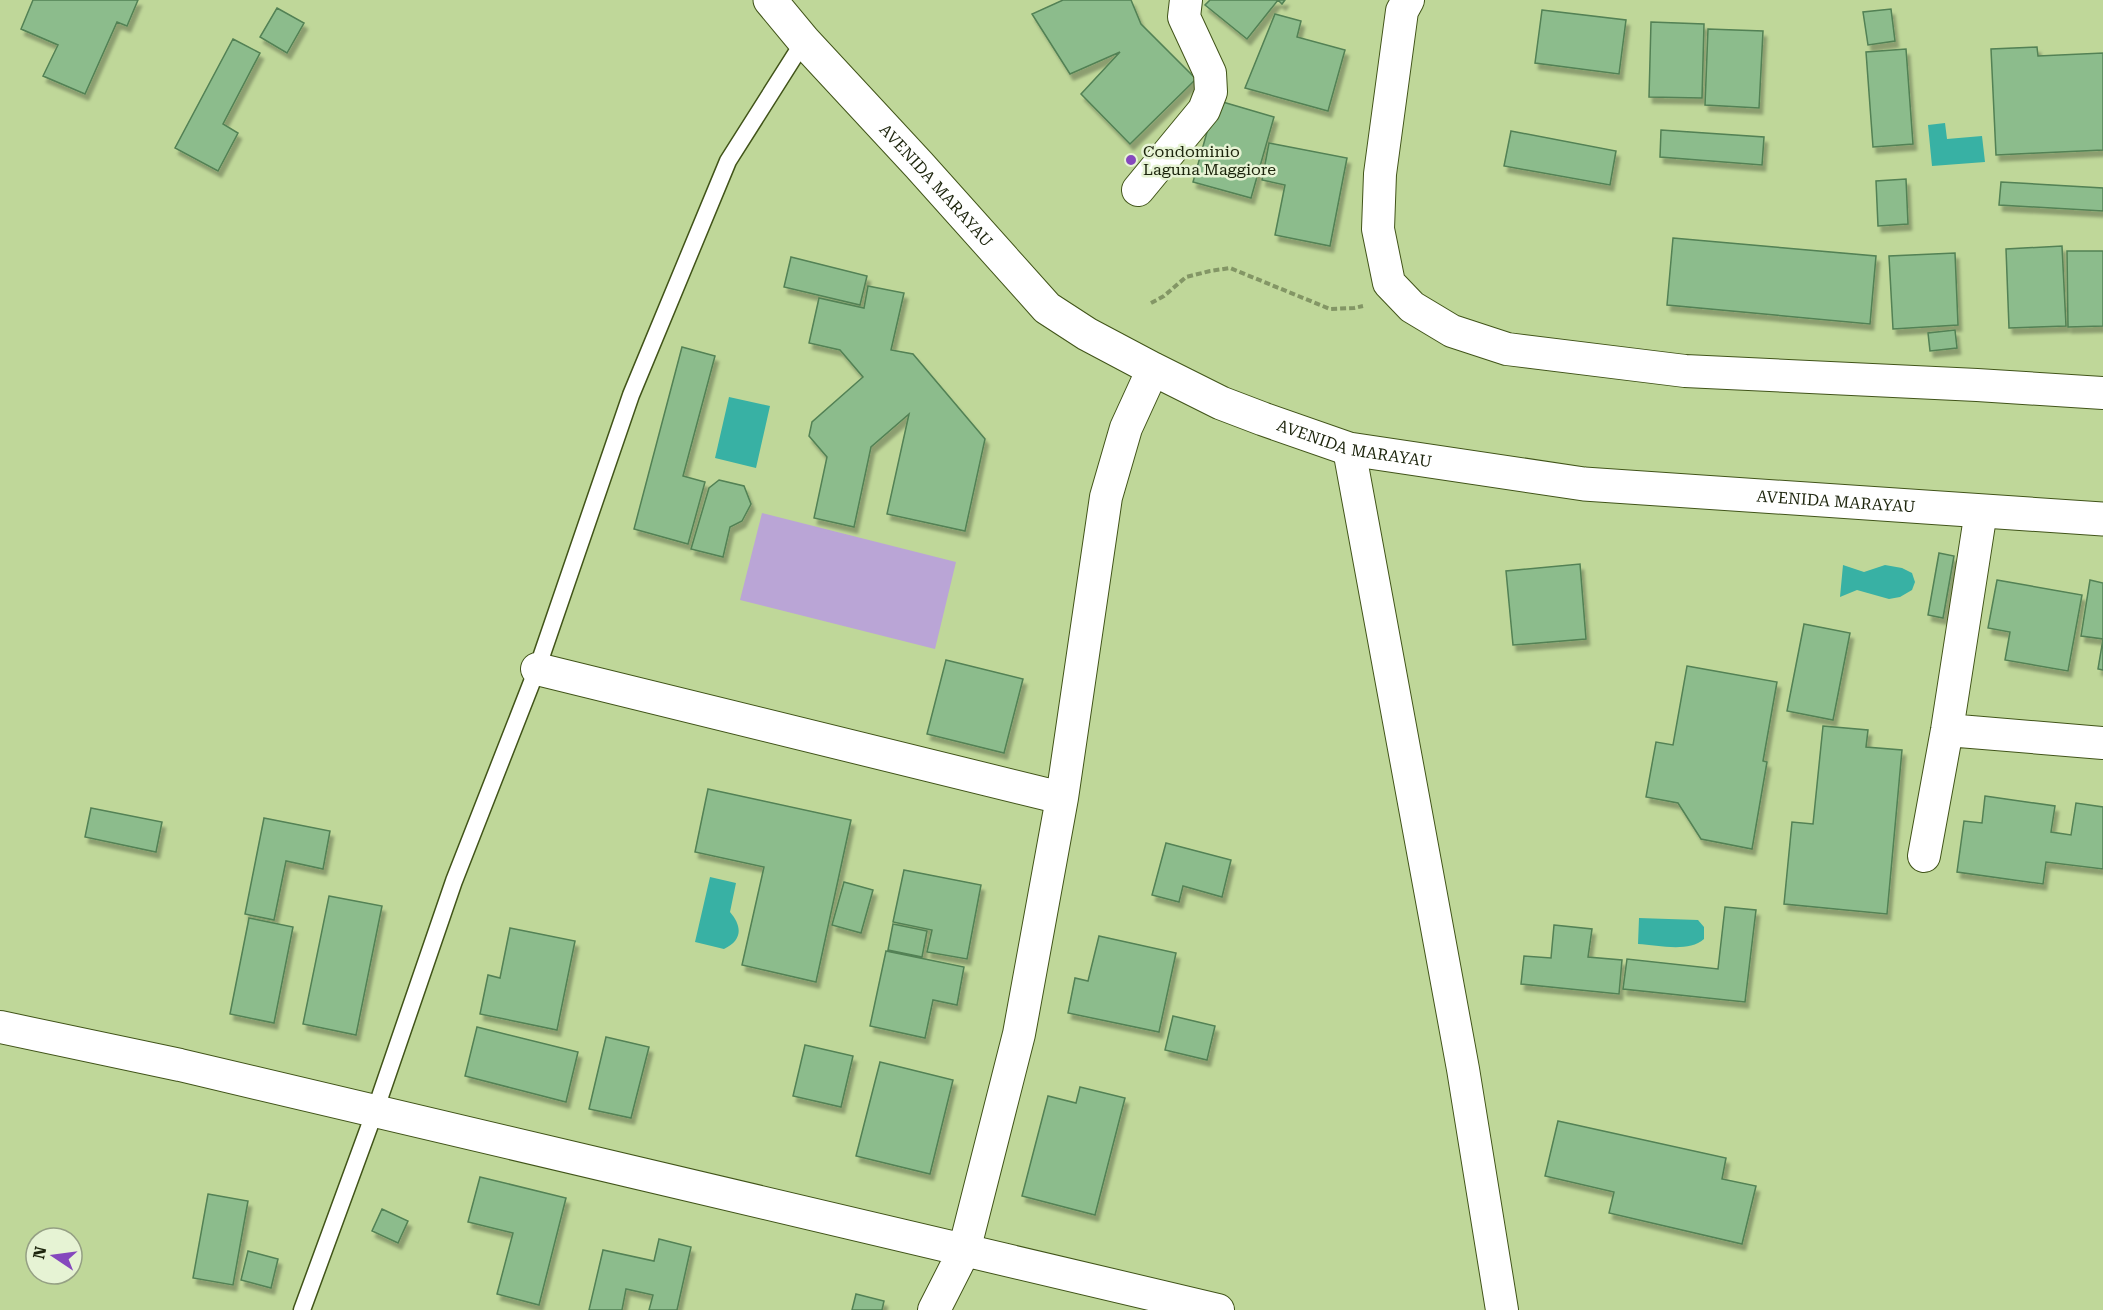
<svg xmlns="http://www.w3.org/2000/svg" width="2103" height="1310" font-family="'Roboto Serif',serif">
  <style>
    .green { fill: #baa5d6 }
    .water { fill: #38b1a4 }
    .building { fill: #8cbc8c; stroke: #528154; stroke-width: 1.5; filter: url(#shadow) }
    .lines { fill: none; stroke-linecap: round; stroke-linejoin: round }
    .service-casing { stroke: #415419; stroke-width: 19 }
    .minor-casing { stroke: #415419; stroke-width: 34 }
    .tertiary-casing { stroke: #415419; stroke-width: 35 }
    .path { stroke: #839665; stroke-width: 4; stroke-dasharray: 6 3; stroke-linecap: butt }
    .service { stroke: #fff; stroke-width: 16 }
    .minor { stroke: #fff; stroke-width: 32 }
    .tertiary { stroke: #fff; stroke-width: 33 }
    .poi-dot { fill: #8548bd; stroke: #e6f3d4; stroke-width: 2 }
    .labels { text-anchor: middle; stroke-width: 5; stroke-linejoin: round; paint-order: stroke }
    .poi-label { font-size: 16px; fill: #1c240c; stroke: #e6f3d4; text-anchor: start }
    .street-label { font-size: 16px; fill: #1c240c; stroke: #e6f3d4 }
  </style>
  <defs>
    <filter id="shadow"><feDropShadow dx="3.5" dy="6" stdDeviation="1.5" flood-color="#0004"/></filter>
  </defs>
  <rect width="100%" height="100%" fill="#bfd799"/>
  <path class="green" d="M 762,513 L 956,562 L 935,649 L 740,600 Z"/>
  <path class="water" d="M 1945,123 L 1947,139 L 1982,136 L 1985,162 L 1932,166 L 1928,125 Z
    M 729,397 L 770,406 L 756,468 L 715,458 Z
    M 1843,565 L 1864,572 L 1885,565 L 1902,568 L 1912,573 L 1915,582 L 1912,590 L 1900,597 L 1889,599 L 1857,590 L 1840,597 Z
    M 710,877 L 736,883 L 730,912 C 742,926 743,940 724,949 L 695,942 Z
    M 1639,918 L 1698,920 L 1704,927 L 1704,939 C 1688,953 1658,945 1638,944 Z"/>
  <path class="building" d="M 33,0 L 138,0 L 127,26 L 117,22 L 85,94 L 43,76 L 58,45 L 21,29 Z
    M 1063,0 L 1131,0 L 1141,24 L 1196,79 L 1130,144 L 1081,94 L 1120,52 L 1070,74 L 1032,14 Z
    M 1210,0 L 1285,0 L 1282,4 L 1278,0 L 1247,39 L 1205,5 Z
    M 277,8 L 304,23 L 287,53 L 260,37 Z
    M 1891,9 L 1895,41 L 1868,45 L 1863,12 Z
    M 1542,10 L 1626,20 L 1619,74 L 1535,63 Z
    M 1275,14 L 1301,21 L 1297,37 L 1345,50 L 1328,111 L 1245,88 Z
    M 1651,22 L 1704,24 L 1702,98 L 1649,97 Z
    M 1708,29 L 1763,31 L 1759,108 L 1705,105 Z
    M 233,39 L 260,53 L 223,124 L 238,133 L 218,171 L 175,148 Z
    M 2037,47 L 2038,56 L 2103,53 L 2103,150 L 1996,155 L 1991,49 Z
    M 1906,49 L 1913,144 L 1873,147 L 1866,52 Z
    M 1216,100 L 1274,117 L 1251,198 L 1193,182 Z
    M 1661,130 L 1764,137 L 1762,165 L 1660,157 Z
    M 1511,131 L 1616,151 L 1610,185 L 1504,166 Z
    M 1269,143 L 1347,158 L 1330,246 L 1275,235 L 1285,185 L 1262,180 Z
    M 1906,179 L 1908,224 L 1878,226 L 1876,181 Z
    M 2001,182 L 2103,188 L 2103,211 L 1999,205 Z
    M 1673,238 L 1876,256 L 1870,324 L 1667,305 Z
    M 2062,246 L 2066,326 L 2009,328 L 2006,249 Z
    M 2067,251 L 2103,251 L 2103,326 L 2068,327 Z
    M 1955,253 L 1958,325 L 1893,329 L 1889,256 Z
    M 791,257 L 867,276 L 860,305 L 784,287 Z
    M 868,286 L 904,293 L 891,350 L 913,354 L 985,439 L 965,531 L 887,514 L 909,414 L 871,447 L 854,527 L 814,518 L 827,457 L 809,436 L 812,422 L 863,377 L 840,350 L 809,343 L 819,298 L 864,308 Z
    M 1955,330 L 1957,348 L 1930,351 L 1928,333 Z
    M 682,347 L 715,356 L 683,476 L 705,482 L 688,544 L 634,529 Z
    M 719,480 L 744,486 L 751,504 L 742,521 L 730,527 L 723,557 L 691,549 L 709,488 Z
    M 1939,553 L 1954,556 L 1943,618 L 1928,615 Z
    M 1580,564 L 1586,639 L 1513,645 L 1506,571 Z
    M 1997,580 L 2082,595 L 2068,671 L 2005,660 L 2010,632 L 1988,628 Z
    M 2090,580 L 2103,583 L 2103,670 L 2098,669 L 2103,639 L 2081,636 Z
    M 1804,624 L 1850,633 L 1833,720 L 1787,711 Z
    M 946,660 L 1023,679 L 1004,753 L 927,734 Z
    M 1687,666 L 1777,682 L 1763,761 L 1767,762 L 1752,849 L 1701,839 L 1678,803 L 1646,797 L 1656,742 L 1673,745 Z
    M 1823,726 L 1868,730 L 1866,747 L 1902,750 L 1887,914 L 1784,904 L 1792,822 L 1813,824 Z
    M 708,789 L 851,820 L 816,982 L 742,965 L 764,867 L 695,852 Z
    M 1985,796 L 2055,806 L 2051,832 L 2071,835 L 2076,803 L 2103,807 L 2103,869 L 2046,862 L 2043,884 L 1957,872 L 1964,821 L 1982,823 Z
    M 91,808 L 162,822 L 156,852 L 85,837 Z
    M 264,818 L 330,831 L 323,869 L 286,861 L 274,920 L 245,914 Z
    M 1166,843 L 1231,860 L 1222,897 L 1183,886 L 1179,902 L 1152,895 Z
    M 904,870 L 981,885 L 967,959 L 927,952 L 932,930 L 893,922 Z
    M 844,882 L 873,890 L 861,933 L 832,925 Z
    M 329,896 L 382,906 L 356,1035 L 303,1024 Z
    M 1725,907 L 1756,910 L 1745,1002 L 1623,989 L 1627,959 L 1718,969 Z
    M 249,918 L 293,927 L 274,1023 L 230,1014 Z
    M 893,924 L 927,931 L 922,957 L 888,950 Z
    M 1554,925 L 1592,929 L 1588,957 L 1622,960 L 1619,994 L 1521,984 L 1524,956 L 1551,958 Z
    M 510,928 L 575,941 L 557,1030 L 480,1014 L 488,975 L 500,978 Z
    M 1099,936 L 1176,953 L 1159,1032 L 1068,1013 L 1075,978 L 1088,981 Z
    M 886,951 L 964,967 L 957,1005 L 933,1000 L 925,1038 L 870,1026 Z
    M 1173,1016 L 1215,1026 L 1207,1060 L 1165,1050 Z
    M 477,1027 L 578,1052 L 566,1102 L 465,1076 Z
    M 606,1037 L 649,1047 L 631,1118 L 589,1109 Z
    M 805,1045 L 853,1056 L 841,1107 L 793,1096 Z
    M 880,1062 L 953,1080 L 930,1174 L 856,1156 Z
    M 1080,1087 L 1125,1098 L 1095,1215 L 1022,1196 L 1048,1096 L 1076,1103 Z
    M 1558,1121 L 1726,1158 L 1722,1179 L 1756,1186 L 1742,1244 L 1609,1213 L 1614,1192 L 1545,1176 Z
    M 480,1177 L 566,1198 L 539,1305 L 497,1294 L 513,1233 L 468,1222 Z
    M 208,1194 L 248,1201 L 233,1285 L 193,1278 Z
    M 382,1209 L 408,1221 L 398,1243 L 372,1231 Z
    M 659,1239 L 691,1247 L 677,1310 L 649,1310 L 653,1295 L 626,1289 L 622,1310 L 589,1310 L 603,1250 L 654,1261 Z
    M 248,1251 L 278,1259 L 271,1288 L 241,1280 Z
    M 856,1294 L 884,1301 L 882,1310 L 852,1310 Z"/>
  <g class="lines">
    <defs>
      <path id="service" d="M 302,1310 L 375,1111 L 454,881 L 537,669 L 631,395 L 728,161 L 804,41"/>
      <path id="minor" d="M 1408,0 L 1402,11 L 1380,174 L 1378,229 L 1389,283 L 1412,307 L 1452,331 L 1507,349 L 1685,371 L 1977,385 L 2103,393
        M 1138,190 L 1204,110 L 1211,92 L 1210,73 L 1184,17 L 1186,0
        M 1349,449 L 1463,1069 L 1502,1310
        M 537,669 L 1062,798
        M 1947,730 L 2103,743
        M 1924,856 L 1947,730 L 1981,511
        M 0,1027 L 180,1065 L 1218,1310
        M 934,1310 L 964,1251 L 1019,1034 L 1062,798 L 1106,497 L 1126,428 L 1153,369"/>
      <g id="tertiary">
        <path id="s1" d="M 770,0 L 804,41 L 919,165 L 1047,308 L 1087,334 L 1153,369 L 1221,403 L 1263,419 L 1349,449 L 1584,484 L 2103,519"/>
      </g>
    </defs>
    <use href="#service" class="service-casing"/>
    <use href="#minor" class="minor-casing"/>
    <use href="#tertiary" class="tertiary-casing"/>
    <path class="path" d="M 1151,303 L 1164,296 L 1186,277 L 1210,271 L 1230,268 L 1330,309 L 1354,308 L 1363,306"/>
    <use href="#service" class="service"/>
    <use href="#minor" class="minor"/>
    <use href="#tertiary" class="tertiary"/>
  </g>
  <circle class="poi-dot" cx="1131" cy="160" r="6"/>
  <g class="labels">
    <g class="poi-label">
      <text x="1143" y="157">Condominio<tspan x="1143" dy="18">Laguna Maggiore</tspan></text>
    </g>
    <g class="street-label">
      <text dy="6" stroke="none"><textPath href="#s1" startOffset="249">AVENIDA MARAYAU</textPath></text>
      <text dy="6" stroke="none"><textPath href="#s1" startOffset="753">AVENIDA MARAYAU</textPath></text>
      <text dy="6" stroke="none"><textPath href="#s1" startOffset="1239">AVENIDA MARAYAU</textPath></text>
    </g>
  </g>
  <g transform="translate(54 1256) rotate(283)"><circle r="28" fill="#e6f3d4" stroke="#95a084" stroke-width="1.5"/>
  <path d="M0-4.5L10 22L0 15L-10 22Z" fill="#8548bd"/>
  <text y="-9" font-size="16" font-weight="bold" text-anchor="middle" fill="#1c240c">N</text>
  </g>
</svg>
